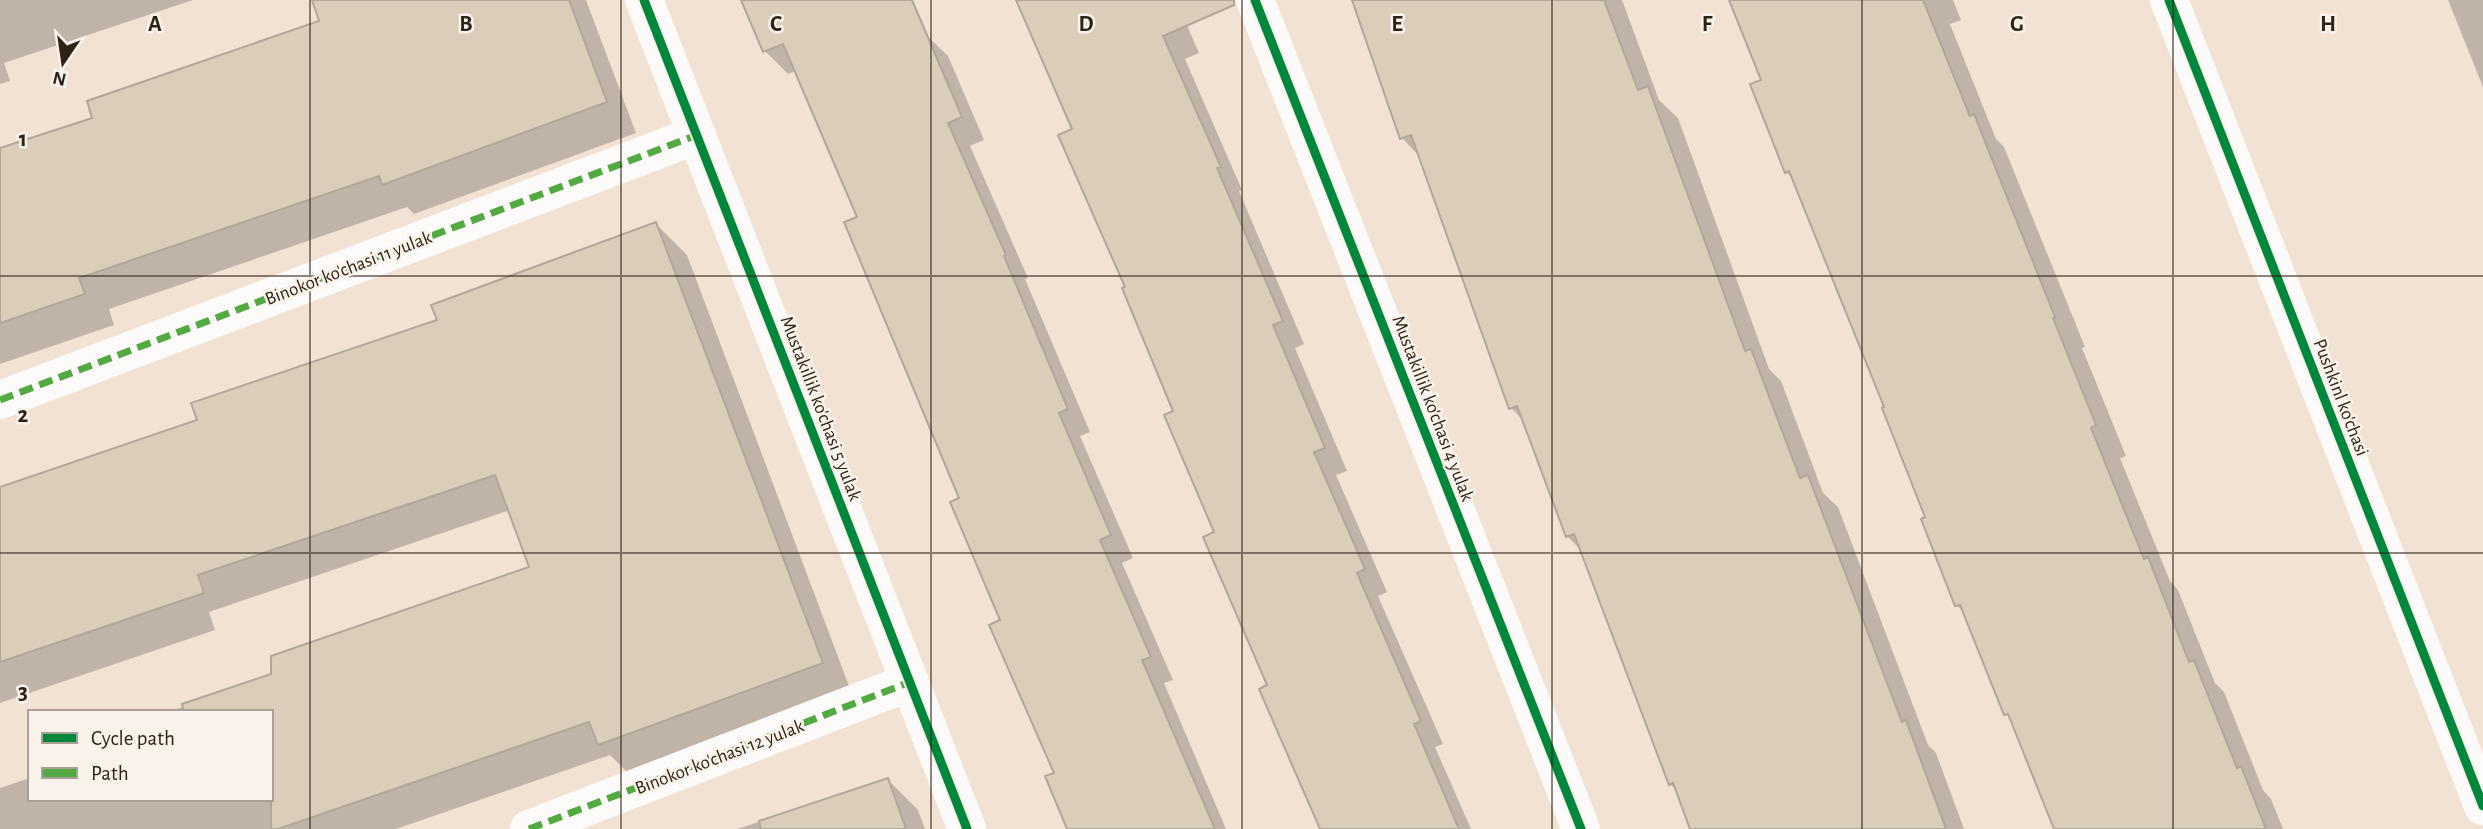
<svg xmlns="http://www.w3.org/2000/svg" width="2483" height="829" font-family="'Alegreya Sans',sans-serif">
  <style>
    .shadow { fill: #0003 }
    .building { fill: #dacebb; stroke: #b1a799; stroke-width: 2 }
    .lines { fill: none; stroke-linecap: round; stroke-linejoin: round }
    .minor { stroke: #fdfbf9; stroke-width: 38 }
    .quiet { stroke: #54aa42; stroke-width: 7; stroke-dasharray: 14 7; stroke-linecap: butt }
    .cycleway-casing { stroke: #faf3ec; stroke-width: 13 }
    .cycleway { stroke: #00873e; stroke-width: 9 }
    .grid { fill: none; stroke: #2f2216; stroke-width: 2; stroke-opacity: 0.55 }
    .labels { text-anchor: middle; stroke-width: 5; stroke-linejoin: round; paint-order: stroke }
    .street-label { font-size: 19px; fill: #2f2216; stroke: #faf3ec }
    .grid-label { font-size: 23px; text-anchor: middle; font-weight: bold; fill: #2f2216; stroke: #faf3ec; stroke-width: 5; stroke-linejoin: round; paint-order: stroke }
  </style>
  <rect width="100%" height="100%" fill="#f1e2d4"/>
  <path class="shadow" d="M 0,0 L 193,0 L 4,63 L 10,81 L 0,84 Z
    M 313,0 L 586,0 L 636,133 L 414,214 L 407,207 L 109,309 L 114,325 L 0,364 L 0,151 L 94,119 L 321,22 Z
    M 742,0 L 900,0 L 925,34 L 948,56 L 984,140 L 970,146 L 1028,278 L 1025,279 L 1090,432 L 1080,436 L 1133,558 L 1122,563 L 1173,680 L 1164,683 L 1226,829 L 1069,829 L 1056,774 L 962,499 L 860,218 L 795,71 L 788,74 L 765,51 Z
    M 1018,0 L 1176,0 L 1199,53 L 1185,59 L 1242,190 L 1239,191 L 1304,344 L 1295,348 L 1347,471 L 1336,475 L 1387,592 L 1378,596 L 1443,744 L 1435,747 L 1471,829 L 1322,829 L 1270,686 L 1176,412 L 1127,288 L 1074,130 Z
    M 1353,0 L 1622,0 L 1659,100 L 1678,118 L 1769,369 L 1781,381 L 1823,493 L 1838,507 L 1928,745 L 1936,753 L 1964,829 L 1692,829 L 1678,792 L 1670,784 L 1583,552 L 1567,536 L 1525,422 L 1511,408 L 1421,158 L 1402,138 Z
    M 1731,0 L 1953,0 L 1961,20 L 1950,24 L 1996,139 L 2004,147 L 2085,347 L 2082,348 L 2126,456 L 2120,458 L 2170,581 L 2178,590 L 2215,683 L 2224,692 L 2263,790 L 2271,799 L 2283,829 L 2061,829 L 2013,721 L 2006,714 L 1965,614 L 1957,605 L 1886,408 L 1794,180 L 1786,172 L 1763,81 Z
    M 2448,0 L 2483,0 L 2483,87 Z
    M 656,224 L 687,255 L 852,694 L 630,775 L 610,755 L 396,829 L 0,829 L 0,788 L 30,778 L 30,799 L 271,799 L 271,712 L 168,712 L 298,667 L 531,568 L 510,510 L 209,612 L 215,630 L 0,703 L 0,489 L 199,421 L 439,321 Z
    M 888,780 L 918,810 L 925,829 L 737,829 Z"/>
  <path class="building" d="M 312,0 L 569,0 L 607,102 L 382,185 L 379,176 L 79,278 L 85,294 L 0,323 L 0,148 L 92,118 L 87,101 L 319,21 Z
    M 741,0 L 912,0 L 962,117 L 948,123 L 1006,255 L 1004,256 L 1068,409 L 1059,413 L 1111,535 L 1100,540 L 1151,657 L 1142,660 L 1215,829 L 1067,829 L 1045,776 L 1054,773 L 989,625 L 1000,620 L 950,502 L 959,498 L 844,222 L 857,217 L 783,44 L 763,52 Z
    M 1016,0 L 1234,0 L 1234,5 L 1163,36 L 1221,167 L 1217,168 L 1283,321 L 1273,325 L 1325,448 L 1314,452 L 1365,569 L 1357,573 L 1421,721 L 1414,724 L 1459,829 L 1320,829 L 1259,689 L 1267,685 L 1203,537 L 1214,532 L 1164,415 L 1173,411 L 1122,288 L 1125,287 L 1058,135 L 1072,129 Z
    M 1352,0 L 1604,0 L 1638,90 L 1648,86 L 1745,351 L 1751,349 L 1800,478 L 1808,475 L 1902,722 L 1906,720 L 1946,829 L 1690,829 L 1673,783 L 1669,785 L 1574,534 L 1566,537 L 1517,406 L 1509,409 L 1411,135 L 1400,139 Z
    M 1729,0 L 1923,0 L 1970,116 L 1974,114 L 2055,317 L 2053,318 L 2096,425 L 2091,428 L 2144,559 L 2148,557 L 2189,662 L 2194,660 L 2237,768 L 2241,766 L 2266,829 L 2054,829 L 2008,714 L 2004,715 L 1960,605 L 1955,606 L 1921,519 L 1925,517 L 1882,408 L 1884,407 L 1789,171 L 1785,173 L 1750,84 L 1761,80 Z
    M 656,222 L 823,663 L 598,745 L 589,722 L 278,829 L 271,829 L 271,712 L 184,712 L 182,704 L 271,674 L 271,656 L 529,567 L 495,475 L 198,575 L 204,593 L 0,662 L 0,487 L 197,420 L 191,403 L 437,320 L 431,305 Z
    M 888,778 L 906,829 L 761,829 L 759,821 Z"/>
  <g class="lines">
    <path class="minor" d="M 644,0 L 967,829
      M 1255,0 L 1581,829
      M 2169,0 L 2483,806
      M 0,400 L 697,135
      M 529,829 L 910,682"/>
    <path class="quiet" d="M 0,400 L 697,135
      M 529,829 L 910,682"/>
    <defs>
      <path id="cycleway" d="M 644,0 L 967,829
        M 1255,0 L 1581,829
        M 2169,0 L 2483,806"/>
    </defs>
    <use href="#cycleway" class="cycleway-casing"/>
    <use href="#cycleway" class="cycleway"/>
  </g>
  <path class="grid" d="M 310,0 L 310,829M 621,0 L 621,829M 931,0 L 931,829M 1242,0 L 1242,829M 1552,0 L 1552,829M 1862,0 L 1862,829M 2173,0 L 2173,829M 0,276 L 2483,276M 0,553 L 2483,553"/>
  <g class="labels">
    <g class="street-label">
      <text transform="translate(348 267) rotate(-21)" y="7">Binokor ko'chasi 11 yulak</text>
      <text transform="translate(2342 397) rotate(69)" y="7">Pushkinl ko'chasi</text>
      <text transform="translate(822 408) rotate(69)" y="7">Mustakillik ko'chasi 5 yulak</text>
      <text transform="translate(1434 408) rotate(69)" y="7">Mustakillik ko'chasi 4 yulak</text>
      <text transform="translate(719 756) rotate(-21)" y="7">Binokor ko'chasi 12 yulak</text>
    </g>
  </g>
  <g class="grid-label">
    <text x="155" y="31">A</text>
    <text x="466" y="31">B</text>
    <text x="776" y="31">C</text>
    <text x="1086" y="31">D</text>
    <text x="1397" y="31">E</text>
    <text x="1707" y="31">F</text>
    <text x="2017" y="31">G</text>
    <text x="2328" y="31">H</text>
    <text x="23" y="146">1</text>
    <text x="23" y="422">2</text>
    <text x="23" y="699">3</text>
  </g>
  <rect x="28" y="710" width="245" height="91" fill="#faf3ec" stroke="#a99f96" stroke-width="2"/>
  <rect x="42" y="733" width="35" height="10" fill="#00873e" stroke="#a99f96" stroke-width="2"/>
  <text x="91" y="745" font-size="21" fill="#2f2216">Cycle path</text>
  <rect x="42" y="768" width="35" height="10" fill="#54aa42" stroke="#a99f96" stroke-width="2"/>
  <text x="91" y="780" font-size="21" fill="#2f2216">Path</text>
  <g transform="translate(63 63) rotate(193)" stroke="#faf3ec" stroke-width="5" paint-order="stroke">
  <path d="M0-5L12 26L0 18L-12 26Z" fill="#2f2216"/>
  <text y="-10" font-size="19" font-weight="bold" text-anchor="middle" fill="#2f2216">N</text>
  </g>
</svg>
